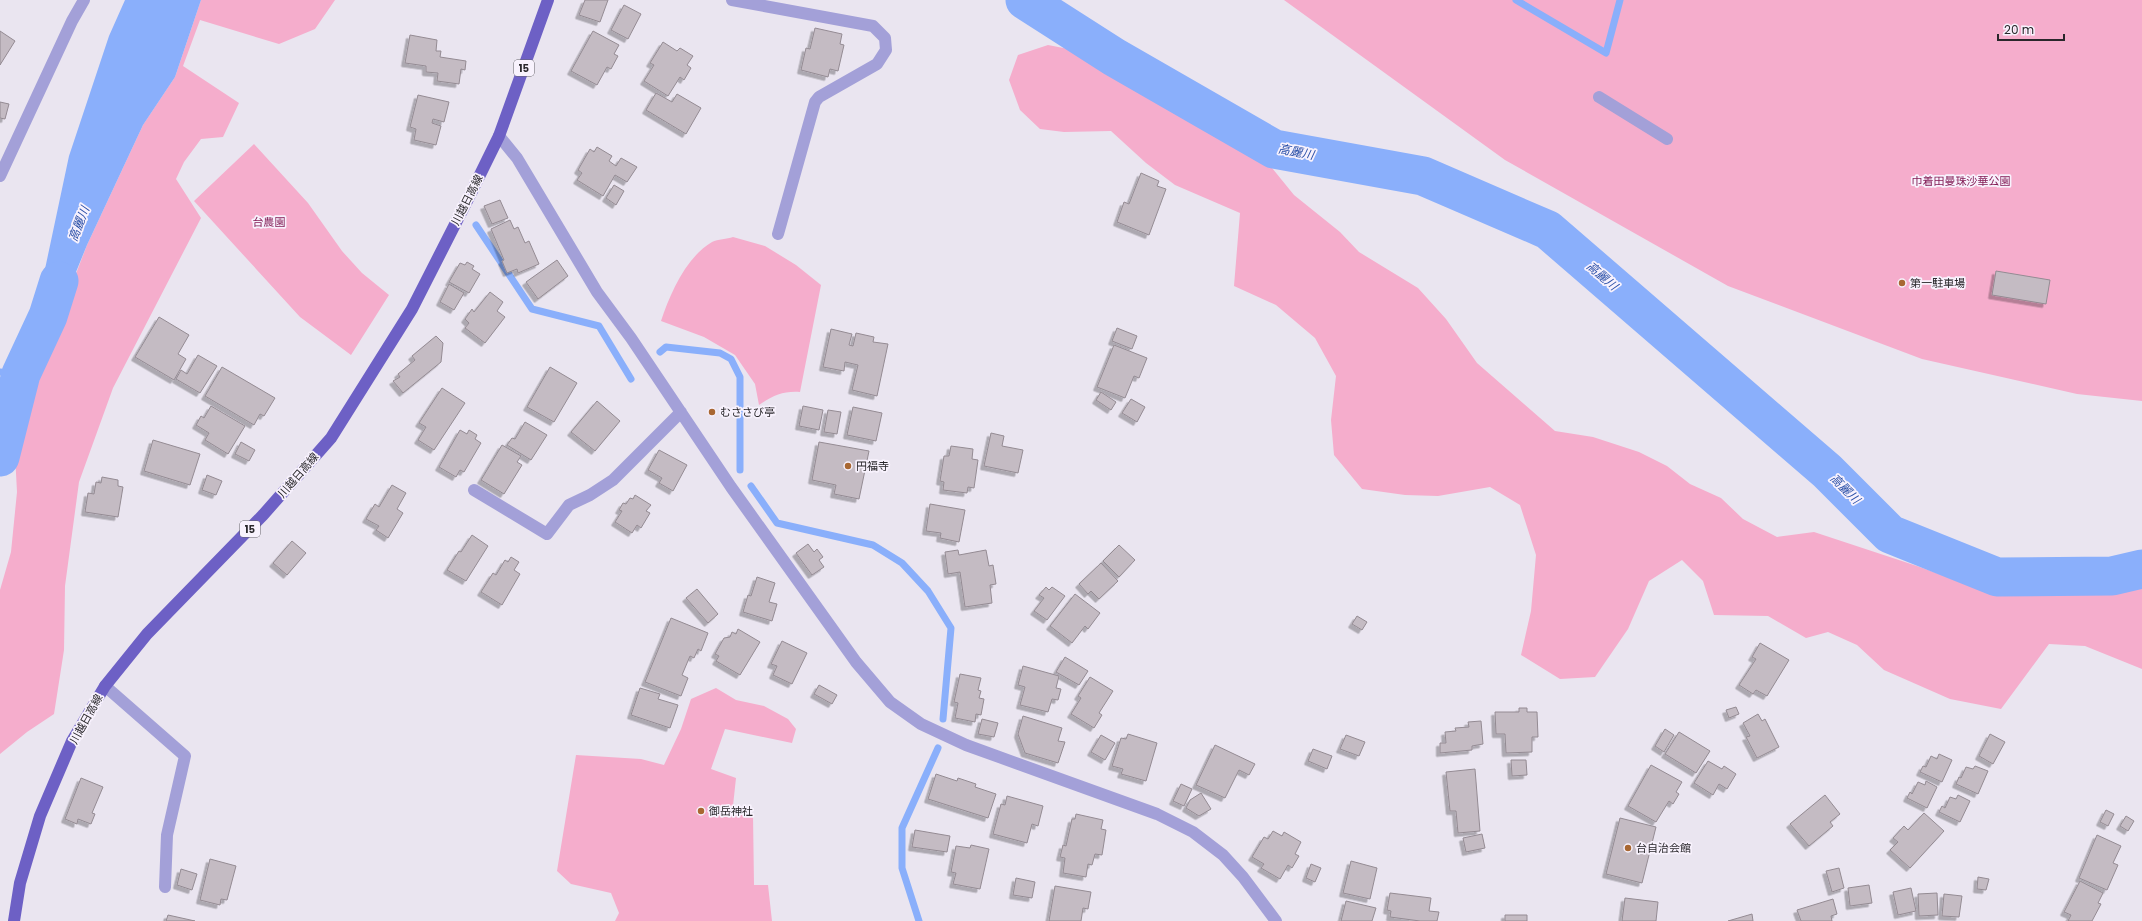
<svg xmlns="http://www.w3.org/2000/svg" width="2142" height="921" font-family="Poppins,'Noto Sans JP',sans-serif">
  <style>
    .green { fill: #f5adcc }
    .water { fill: #8aaffb }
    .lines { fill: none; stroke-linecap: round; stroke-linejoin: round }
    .stream { stroke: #8aaffb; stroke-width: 7 }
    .river { stroke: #8aaffb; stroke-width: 39 }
    .building { fill: #c4bbc3; stroke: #948b93; filter: url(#shadow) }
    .minor { stroke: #a3a0d8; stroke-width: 12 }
    .major { stroke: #6d60c5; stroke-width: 12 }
    .poi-dot { fill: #a86732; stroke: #f8f2fd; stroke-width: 1.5 }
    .labels { text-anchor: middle; stroke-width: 3.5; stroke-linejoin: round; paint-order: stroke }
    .shield { fill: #f8f2fd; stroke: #67646a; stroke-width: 1 }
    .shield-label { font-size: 10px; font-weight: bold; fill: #29272b }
    .park-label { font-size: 11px; fill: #831c55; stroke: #f8f2fd }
    .street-label { font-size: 11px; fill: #29272b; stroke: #f8f2fd }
    .poi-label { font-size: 11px; fill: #29272b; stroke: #f8f2fd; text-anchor: start }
    .water-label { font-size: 12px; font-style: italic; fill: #2b50a8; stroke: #f8f2fd }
  </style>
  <defs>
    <filter id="shadow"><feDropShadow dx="-3.5" dy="3.5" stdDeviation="0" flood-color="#0004"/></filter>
  </defs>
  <rect width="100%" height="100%" fill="#eae5f0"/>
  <path class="green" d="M 201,0 L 335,0 L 315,29 L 279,44 L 200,20 L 183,66 L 239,103 L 223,137 L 201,139 L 184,162 L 176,179 L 201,218 L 113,388 L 79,482 L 65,586 L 64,650 L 54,714 L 27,732 L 0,754 L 0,590 L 11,552 L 17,492 L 14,435 L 87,245 L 143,125 L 175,77 Z
    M 1284,0 L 2142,0 L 2142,401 L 2077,394 L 1922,359 L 1728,286 L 1505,160 Z
    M 1048,45 L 1094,54 L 1112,72 L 1210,132 L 1240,139 L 1264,158 L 1294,195 L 1340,232 L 1359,252 L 1418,288 L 1446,319 L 1477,363 L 1555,431 L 1593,437 L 1639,452 L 1667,466 L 1690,484 L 1721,498 L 1743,519 L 1777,537 L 1814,532 L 1917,566 L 1983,590 L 2094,589 L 2142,580 L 2142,669 L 2085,646 L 2049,644 L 2001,709 L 1950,699 L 1884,670 L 1857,645 L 1828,632 L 1806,638 L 1768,616 L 1714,615 L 1703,581 L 1682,560 L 1649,581 L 1628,629 L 1595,677 L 1560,679 L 1521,655 L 1531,611 L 1536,555 L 1520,505 L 1490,487 L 1438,496 L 1405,495 L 1362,489 L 1334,455 L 1331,420 L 1336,376 L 1315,338 L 1276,305 L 1234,286 L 1240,213 L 1175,185 L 1146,163 L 1111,131 L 1064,132 L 1040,129 L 1020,110 L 1009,80 L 1018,55 Z
    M 254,144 L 308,203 L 342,251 L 362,273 L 389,295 L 351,355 L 300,317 L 194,201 Z
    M 733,237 L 765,246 L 796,265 L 821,285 L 800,392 C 783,391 774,395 759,405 L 755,384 L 735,355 L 704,337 L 661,321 C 670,294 686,257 712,242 C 718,239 727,239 733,237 Z
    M 716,688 L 736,700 L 764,706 L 788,719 L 796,729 L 792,743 L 725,729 L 711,769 L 736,778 L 732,815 L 753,815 L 754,885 L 768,885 L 772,921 L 615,921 L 619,913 L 611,893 L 571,884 L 557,871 L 576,755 L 641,759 L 664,765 L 681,729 L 691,699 Z"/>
  <path class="water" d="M 125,0 L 201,0 L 175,77 L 143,125 L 87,245 L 54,326 L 31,335 L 69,156 L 109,36 Z"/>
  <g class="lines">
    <path class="stream" d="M 1516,0 L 1606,53 L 1620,0
      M 476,225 L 532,309 L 599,326 L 631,379
      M 660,352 L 666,347 L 720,353 L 731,359 L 740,377 L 740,470
      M 0,372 L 21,374
      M 751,486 L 777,523 L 873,545 L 902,563 L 928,591 L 951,628 L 943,719
      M 919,921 L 902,868 L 902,828 L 938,748"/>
    <path class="river" d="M 1025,0 L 1114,57 L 1274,149 L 1423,176 L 1548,230 L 1827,471 L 1890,534 L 1997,577 L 2112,576 L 2142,569
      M 0,457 L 21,374 L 48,316 L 59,281"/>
  </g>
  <path class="building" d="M 585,0 L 608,0 L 600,22 L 579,15 Z
    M 624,5 L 641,14 L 628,39 L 611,30 Z
    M 815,28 L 842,34 L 840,44 L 844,45 L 838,71 L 830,69 L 828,77 L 801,70 L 806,48 L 810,49 Z
    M 0,31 L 15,41 L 0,65 Z
    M 593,31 L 619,45 L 614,54 L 618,56 L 611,69 L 607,67 L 597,85 L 571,71 Z
    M 410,35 L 437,40 L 436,51 L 441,51 L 440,57 L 466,61 L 465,70 L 461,69 L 459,84 L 437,81 L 438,73 L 426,72 L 426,66 L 405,63 Z
    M 663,42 L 677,51 L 680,48 L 693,56 L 687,65 L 691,68 L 684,80 L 680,77 L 668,96 L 644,81 L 654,65 L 650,63 Z
    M 656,93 L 672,102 L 677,94 L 701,108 L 686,134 L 646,110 Z
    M 418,95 L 449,102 L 444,122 L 433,119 L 432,123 L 441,126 L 436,145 L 414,140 L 416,129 L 410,127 Z
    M 0,102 L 9,104 L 5,119 L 0,118 Z
    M 597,147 L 612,156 L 609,161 L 616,166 L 621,158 L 637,167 L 627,182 L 615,175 L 603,196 L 577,180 L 582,173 L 578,170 L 590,149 L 594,152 Z
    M 1141,173 L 1159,181 L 1157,186 L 1166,189 L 1149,235 L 1117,222 L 1124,202 L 1129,204 Z
    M 614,185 L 624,191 L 616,205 L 606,198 Z
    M 500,200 L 508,218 L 492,224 L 484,206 Z
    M 510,220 L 514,229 L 518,227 L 525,243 L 529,241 L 539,264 L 518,273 L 517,269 L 507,273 L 502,261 L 504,260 L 491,229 Z
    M 557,260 L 568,276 L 538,299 L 526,282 Z
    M 467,262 L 474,266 L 472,269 L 480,274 L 469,293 L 449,282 L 460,263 L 465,265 Z
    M 1996,271 L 2050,280 L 2046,304 L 1992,295 Z
    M 449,284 L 464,293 L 454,310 L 440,302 Z
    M 490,292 L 503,302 L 497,311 L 505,317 L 485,343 L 465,328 L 469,323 L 465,319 L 472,309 L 474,312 Z
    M 159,317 L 189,335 L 178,354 L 186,359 L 174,380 L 135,357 Z
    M 1117,328 L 1137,336 L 1132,349 L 1112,341 Z
    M 831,329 L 852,334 L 849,345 L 853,346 L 856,333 L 874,337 L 873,342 L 888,344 L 877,396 L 852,390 L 858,365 L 845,362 L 844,371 L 823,367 Z
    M 436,336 L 443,343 L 441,362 L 403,393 L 393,381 L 400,377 L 398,374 L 415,360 L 412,356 Z
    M 1114,345 L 1147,358 L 1139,378 L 1134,376 L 1125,398 L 1097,387 Z
    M 198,355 L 217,366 L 200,393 L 176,379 L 181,370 L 187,374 Z
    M 222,367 L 275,398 L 264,416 L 260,414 L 254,425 L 205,396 Z
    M 550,367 L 577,383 L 554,422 L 527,407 Z
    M 442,388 L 465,403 L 434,450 L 418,440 L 426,427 L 419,423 Z
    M 1101,392 L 1116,402 L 1111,410 L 1096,400 Z
    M 1131,399 L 1145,407 L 1137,422 L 1122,413 Z
    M 597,401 L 620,421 L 595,451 L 571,432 Z
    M 211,406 L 245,426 L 228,454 L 205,440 L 209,433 L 196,425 L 201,416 L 204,418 Z
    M 803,406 L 823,410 L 819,430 L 799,426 Z
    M 853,407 L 882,413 L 876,441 L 847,435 Z
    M 828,410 L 841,412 L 837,434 L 824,432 Z
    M 525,422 L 547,435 L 531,460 L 507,445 L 512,438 L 515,439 Z
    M 460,430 L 467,434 L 469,430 L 477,435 L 475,439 L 481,443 L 464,472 L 460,470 L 456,477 L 439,467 Z
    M 991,433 L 1004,436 L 1002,446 L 1023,450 L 1018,473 L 984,466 Z
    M 153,440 L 200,454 L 190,485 L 144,471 Z
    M 241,442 L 255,450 L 249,461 L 235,454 Z
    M 819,442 L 869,451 L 859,499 L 834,494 L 836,485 L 812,480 Z
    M 502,445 L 521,456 L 517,462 L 522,465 L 504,494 L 481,480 Z
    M 951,446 L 973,449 L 972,459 L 978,460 L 974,488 L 968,487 L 967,493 L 943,490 L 944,482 L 940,481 L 944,456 L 949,456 Z
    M 659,450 L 687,465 L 673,491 L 659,483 L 662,478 L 648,470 Z
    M 207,475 L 222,481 L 216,495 L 202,490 Z
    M 102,477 L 118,480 L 118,486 L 123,487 L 118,517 L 85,512 L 88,493 L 94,494 L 96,482 L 101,483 Z
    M 392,485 L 406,493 L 397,509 L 403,513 L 388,538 L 376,530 L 379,526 L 366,519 L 375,504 L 379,507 Z
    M 635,495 L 651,505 L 646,511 L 650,513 L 641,528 L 637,525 L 632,533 L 615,522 L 622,511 L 619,510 L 623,503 L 626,504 L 630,498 L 633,499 Z
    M 930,504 L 965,510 L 959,542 L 940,538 L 941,533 L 926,531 Z
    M 472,535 L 488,546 L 466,581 L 447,570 L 459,551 L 461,552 Z
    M 292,541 L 306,553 L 287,575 L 273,563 Z
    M 808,544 L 814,552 L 817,549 L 823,557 L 819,560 L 824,567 L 812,575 L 796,553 Z
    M 1119,545 L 1135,560 L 1119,577 L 1103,561 Z
    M 958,550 L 959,555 L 986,550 L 989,566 L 993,565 L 996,584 L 990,585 L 992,603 L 965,607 L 960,572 L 948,574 L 945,552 Z
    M 511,557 L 519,562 L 514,570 L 520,574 L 502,605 L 481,592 L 493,573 L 496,575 L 505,560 L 508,562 Z
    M 1101,563 L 1118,581 L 1099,599 L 1091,591 L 1088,594 L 1079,584 Z
    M 757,577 L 775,583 L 769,602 L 777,604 L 772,621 L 743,612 L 748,595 L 751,596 Z
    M 1046,587 L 1049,590 L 1052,587 L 1065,596 L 1047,620 L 1034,611 L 1044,598 L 1039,595 Z
    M 697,589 L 718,614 L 708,623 L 686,598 Z
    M 1075,594 L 1100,613 L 1088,629 L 1085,626 L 1072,643 L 1050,626 Z
    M 1357,616 L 1367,622 L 1362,630 L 1352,624 Z
    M 671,618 L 708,633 L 701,651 L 698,649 L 694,658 L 690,656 L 682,675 L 688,678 L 681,696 L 645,682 Z
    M 738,629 L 760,642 L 740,675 L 716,661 L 719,656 L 715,654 L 724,638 L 730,637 L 732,632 L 736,634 Z
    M 782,641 L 807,653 L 792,684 L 773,675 L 777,666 L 771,664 Z
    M 1760,643 L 1789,660 L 1767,696 L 1756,690 L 1753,694 L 1739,685 L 1756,659 L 1752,657 Z
    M 1065,657 L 1088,671 L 1079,685 L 1056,672 Z
    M 1023,666 L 1059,676 L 1056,688 L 1061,689 L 1058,700 L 1052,699 L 1048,712 L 1020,705 L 1025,687 L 1018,685 Z
    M 960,674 L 981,678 L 978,690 L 981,691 L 979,698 L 984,699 L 981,715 L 976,714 L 975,722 L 955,718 L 958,703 L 954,702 Z
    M 1090,677 L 1113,691 L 1099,713 L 1102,715 L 1094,728 L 1071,714 L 1081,698 L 1078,696 Z
    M 819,685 L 837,695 L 832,704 L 814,694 Z
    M 640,688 L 660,694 L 658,699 L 678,705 L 670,728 L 631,715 Z
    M 1736,707 L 1739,714 L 1729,718 L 1726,710 Z
    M 1519,708 L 1527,708 L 1527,712 L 1537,712 L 1538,737 L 1532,737 L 1532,752 L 1506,753 L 1505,734 L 1496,734 L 1495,712 L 1519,712 Z
    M 1758,714 L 1762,721 L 1765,719 L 1779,747 L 1757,758 L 1746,737 L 1750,736 L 1743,723 Z
    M 1023,716 L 1062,728 L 1058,741 L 1065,742 L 1058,763 L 1025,753 L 1018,734 Z
    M 982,719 L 998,723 L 994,737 L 978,734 Z
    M 1481,721 L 1483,744 L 1472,746 L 1472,750 L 1440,753 L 1440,743 L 1446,743 L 1445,732 L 1456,731 L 1455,728 L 1469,727 L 1468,722 Z
    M 1665,729 L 1674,735 L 1664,752 L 1655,746 Z
    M 1679,732 L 1710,751 L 1696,773 L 1665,754 Z
    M 1128,734 L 1157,743 L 1146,781 L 1121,774 L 1123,769 L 1112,766 L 1121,738 L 1126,739 Z
    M 1990,734 L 2005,742 L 1993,764 L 1979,756 Z
    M 1101,735 L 1115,743 L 1105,760 L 1091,752 Z
    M 1346,735 L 1365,742 L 1359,756 L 1340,749 Z
    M 1215,745 L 1255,764 L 1249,775 L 1239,770 L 1225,798 L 1196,785 Z
    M 1313,749 L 1332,756 L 1327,769 L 1308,761 Z
    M 1939,754 L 1952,760 L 1942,782 L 1920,772 L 1923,766 L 1926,767 L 1931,756 L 1937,759 Z
    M 1511,760 L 1526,760 L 1527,775 L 1512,776 Z
    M 1708,761 L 1722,769 L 1724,766 L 1736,774 L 1727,789 L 1719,784 L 1713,795 L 1694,783 Z
    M 1651,765 L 1682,782 L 1676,792 L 1679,794 L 1673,804 L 1669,801 L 1656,822 L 1628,806 Z
    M 1975,766 L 1988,771 L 1978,794 L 1956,784 L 1959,777 L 1961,778 L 1966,767 L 1973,769 Z
    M 1475,769 L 1480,831 L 1458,833 L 1456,811 L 1450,811 L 1446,772 Z
    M 936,774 L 957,781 L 958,778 L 976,784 L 975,787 L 996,794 L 988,818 L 928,799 Z
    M 81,778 L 103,787 L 92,813 L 95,814 L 91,824 L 78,819 L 77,824 L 65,819 Z
    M 1926,781 L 1937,787 L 1927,808 L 1907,798 L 1910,792 L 1912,794 L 1918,782 L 1925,785 Z
    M 1181,784 L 1192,789 L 1184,806 L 1173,801 Z
    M 1201,793 L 1211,809 L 1199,816 L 1186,808 L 1190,800 Z
    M 1825,795 L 1840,814 L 1830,822 L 1833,826 L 1809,846 L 1790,824 Z
    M 1958,795 L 1970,801 L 1960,822 L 1939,812 L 1942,806 L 1945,808 L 1950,797 L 1956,799 Z
    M 1007,796 L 1043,806 L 1038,826 L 1032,824 L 1027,843 L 993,834 L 1001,804 L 1005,805 Z
    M 2106,810 L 2114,814 L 2108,826 L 2100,822 Z
    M 1924,813 L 1944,831 L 1910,868 L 1890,850 L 1898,842 L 1893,838 L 1904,826 L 1908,830 Z
    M 1076,814 L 1103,820 L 1101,829 L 1106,830 L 1102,855 L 1095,854 L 1092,865 L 1088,864 L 1086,877 L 1063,873 L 1065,858 L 1060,857 L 1063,845 L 1066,846 L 1072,819 L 1075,819 Z
    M 2126,816 L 2134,821 L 2128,831 L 2120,826 Z
    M 1620,818 L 1656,827 L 1642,883 L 1606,874 Z
    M 915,830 L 950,836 L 947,852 L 912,847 Z
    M 1273,831 L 1282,836 L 1284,832 L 1301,842 L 1295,854 L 1299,856 L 1292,868 L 1288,865 L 1280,879 L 1261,868 L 1264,864 L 1252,857 L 1264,837 L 1268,839 Z
    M 1482,834 L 1485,848 L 1466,852 L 1463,838 Z
    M 2097,835 L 2121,846 L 2113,863 L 2118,865 L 2107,890 L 2079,878 Z
    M 971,845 L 989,849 L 980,889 L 953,884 L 956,873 L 951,872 L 956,846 L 970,848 Z
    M 210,859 L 236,866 L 227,900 L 221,899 L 220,905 L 200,900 Z
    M 1351,861 L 1377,868 L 1370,899 L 1343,893 Z
    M 1311,864 L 1321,868 L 1315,882 L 1306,878 Z
    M 1839,868 L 1844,888 L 1832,892 L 1826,871 Z
    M 181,869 L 197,874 L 192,890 L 177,885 Z
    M 1978,877 L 1989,879 L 1986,890 L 1977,889 Z
    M 1016,878 L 1035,882 L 1032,898 L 1013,895 Z
    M 2080,881 L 2103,893 L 2098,903 L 2101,904 L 2092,921 L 2068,921 L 2071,915 L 2064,912 Z
    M 1869,885 L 1872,903 L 1850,906 L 1848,888 Z
    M 1055,886 L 1091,892 L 1088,909 L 1083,908 L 1081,921 L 1049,921 Z
    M 1911,888 L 1916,911 L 1898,915 L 1893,892 Z
    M 1390,893 L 1431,898 L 1429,911 L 1439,912 L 1437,921 L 1420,921 L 1390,917 L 1391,911 L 1387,910 Z
    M 1937,893 L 1938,915 L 1919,916 L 1918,894 Z
    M 1944,894 L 1962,896 L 1959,917 L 1942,916 Z
    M 1625,898 L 1658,902 L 1656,921 L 1622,921 Z
    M 1833,899 L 1837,914 L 1831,916 L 1832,921 L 1801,921 L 1797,910 Z
    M 1346,901 L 1376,908 L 1372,921 L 1341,921 Z
    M 1752,914 L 1753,921 L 1728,921 Z
    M 168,915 L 195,921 L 166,921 Z
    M 1505,915 L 1527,915 L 1527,921 L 1505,921 Z"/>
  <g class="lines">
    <path class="minor" d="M 732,0 L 873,26 L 885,38 L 886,50 L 877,64 L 819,97 L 815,102 L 778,234
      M 1599,97 L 1667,139
      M 499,136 L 517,158 L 597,292 L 631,338 L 731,487 L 856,662 L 890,702 L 921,724 L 966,745 L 1157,814 L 1193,832 L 1223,855 L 1243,877 L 1276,921
      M 0,176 L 72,21 L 84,0
      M 474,490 L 547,534 L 569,505 L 590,495 L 613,480 L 681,412
      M 105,686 L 185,756 L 167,835 L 165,887"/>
    <path class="major" d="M 14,921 L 20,883 L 40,816 L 72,741 L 105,686 L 147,634 L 263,515 L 331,438 L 412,309 L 472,191 L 499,136 L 548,0"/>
  </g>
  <g class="poi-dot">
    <circle cx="1902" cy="283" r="4"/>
    <circle cx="712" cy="412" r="4"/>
    <circle cx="848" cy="466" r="4"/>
    <circle cx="701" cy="811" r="4"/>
    <circle cx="1628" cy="848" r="4"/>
  </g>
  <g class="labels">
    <g class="shield">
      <rect x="514" y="60" width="20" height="16" rx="3"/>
      <rect x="240" y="521" width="20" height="16" rx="3"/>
    </g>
    <g class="shield-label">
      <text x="524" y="72">15</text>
      <text x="250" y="533">15</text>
    </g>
    <g class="park-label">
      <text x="1961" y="185">巾着田曼珠沙華公園</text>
      <text x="269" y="226">台農園</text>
    </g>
    <g class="street-label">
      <text transform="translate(467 200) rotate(-63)" y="4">川越日高線</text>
      <text transform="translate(298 475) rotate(-49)" y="4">川越日高線</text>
      <text transform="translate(86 719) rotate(-61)" y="4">川越日高線</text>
    </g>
    <g class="poi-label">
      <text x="1910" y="287">第一駐車場</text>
      <text x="720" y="416">むささび亭</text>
      <text x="856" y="470">円福寺</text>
      <text x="709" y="815">御岳神社</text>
      <text x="1636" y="852">台自治会館</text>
    </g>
    <g class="water-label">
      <text transform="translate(1296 152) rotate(11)" y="4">高麗川</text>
      <text transform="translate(79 224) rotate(-69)" y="4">高麗川</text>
      <text transform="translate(1602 276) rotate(41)" y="4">高麗川</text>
      <text transform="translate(1845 489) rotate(45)" y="4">高麗川</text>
    </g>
  </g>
  <path d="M1998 34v6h66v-6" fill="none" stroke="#29272b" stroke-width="2"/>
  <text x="2004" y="34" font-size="12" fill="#29272b" stroke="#f8f2fd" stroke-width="3" paint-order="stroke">20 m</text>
</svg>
